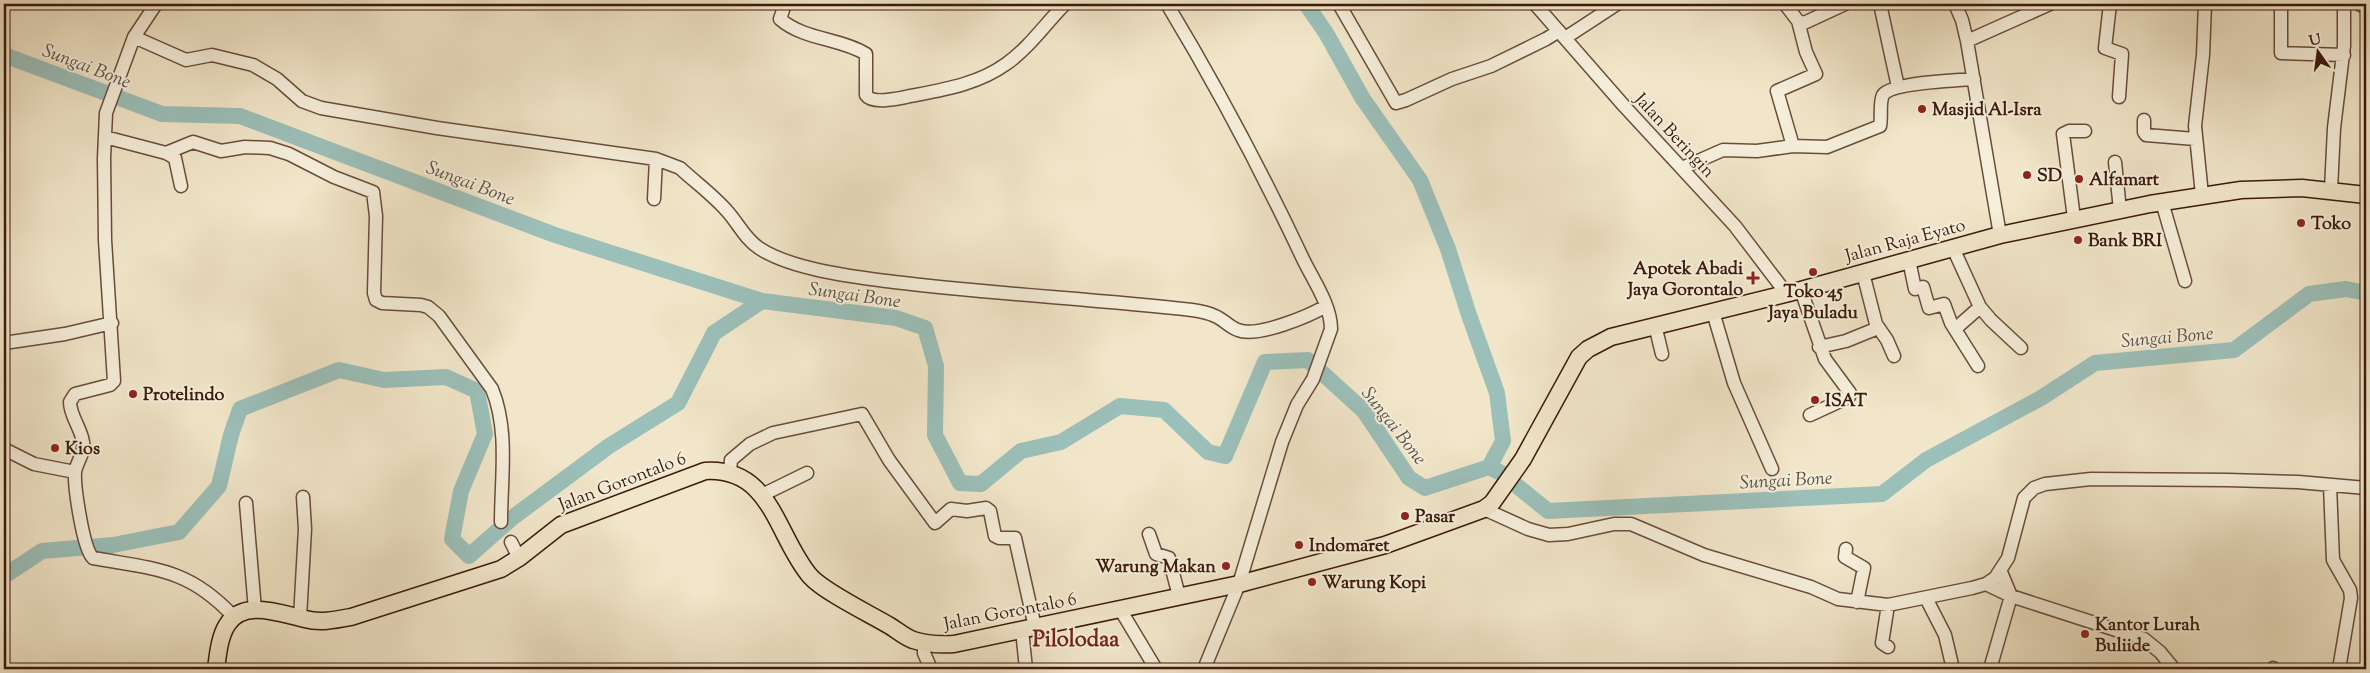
<svg xmlns="http://www.w3.org/2000/svg" width="2370" height="673" font-family="'Sorts Mill Goudy',serif">
  <style>
    .lines { fill: none; stroke-linecap: round; stroke-linejoin: round }
    .river { stroke: #9bbfb9; stroke-width: 16 }
    .minor-casing { stroke: #694c3a; stroke-width: 15 }
    .major-casing { stroke: #3c190b; stroke-width: 19 }
    .minor { stroke: #f6efdc; stroke-width: 12 }
    .major { stroke: #f1e6c9; stroke-width: 16 }
    .poi-dot { fill: #8f2418; stroke: #f6efdc; stroke-width: 2 }
    .labels { text-anchor: middle; stroke-width: 4; stroke-linejoin: round; paint-order: stroke }
    .poi-label { font-size: 18px; font-weight: bold; fill: #3c190b; stroke: #f6efdc; text-anchor: start }
    .street-label { font-size: 18px; fill: #3c190b; stroke: #f6efdc }
    .water-label { font-size: 19px; font-style: italic; fill: #5d5348; stroke: #f6efdc }
    .district-label { font-size: 22px; font-weight: bold; fill: #7a1f14; stroke: #f6efdc }
  </style>
  <rect width="100%" height="100%" fill="#f1e6c9"/>
  <filter id="stains"><feTurbulence type="fractalNoise" baseFrequency=".004" numOctaves="4"/><feColorMatrix values="0 0 0 0 .2 0 0 0 0 .09 0 0 0 0 .02 0 0 0 .5 -.17"/></filter>
  <radialGradient id="worn" r=".72"><stop offset=".6" stop-color="#630" stop-opacity="0"/><stop offset="1" stop-color="#630" stop-opacity=".3"/></radialGradient>
  <g class="lines">
    <path class="river" d="M 1306,4 L 1326,33 L 1363,99 L 1420,180 L 1448,249 L 1469,315 L 1497,393 L 1503,441 L 1489,467
      M 4,55 L 162,114 L 240,116 L 555,235 L 762,301 L 896,318 L 925,328 L 936,366 L 935,435 L 960,483 L 981,484 L 1021,451 L 1061,442 L 1120,406 L 1164,410 L 1208,452 L 1225,456 L 1265,362 L 1308,360 L 1364,411 L 1409,478 L 1425,488 L 1489,467 L 1501,473 L 1548,511 L 1882,494 L 1926,460 L 2041,398 L 2095,363 L 2234,350 L 2309,294 L 2346,289 L 2366,293
      M 4,576 L 42,551 L 113,545 L 179,532 L 219,486 L 231,435 L 240,409 L 339,370 L 384,380 L 446,377 L 477,391 L 485,434 L 461,491 L 452,539 L 469,556 L 512,518 L 609,446 L 678,403 L 714,333 L 762,301"/>
    <defs>
      <path id="minor" d="M 156,4 L 134,37 L 106,113 L 104,158 L 105,240 L 114,381 L 110,385 L 75,394 L 70,402 C 70,416 81,428 83,442 C 85,453 77,461 75,472 C 74,486 83,549 93,558 C 154,569 188,568 233,616
        M 785,4 L 780,19 C 804,40 840,38 866,54 L 866,95 C 872,104 896,99 906,97 C 941,90 977,85 1006,64 C 1029,48 1046,23 1065,4
        M 1167,4 C 1217,87 1262,172 1303,259 C 1313,280 1331,305 1331,329 L 1313,379 L 1297,405 L 1282,442 L 1239,584 L 1204,669
        M 1339,4 L 1396,103 L 1406,100 L 1452,79 L 1491,66 L 1546,39 L 1559,31
        M 1535,4 L 1625,107 L 1735,226 L 1786,293
        M 1785,4 L 1798,21 L 1804,23 L 1845,4
        M 1880,4 L 1898,87
        M 1955,4 L 1962,20 L 1967,41 L 2000,235
        M 2110,4 L 2105,48 L 2122,54 L 2119,97
        M 2281,4 L 2281,53 L 2344,55
        M 2359,4 L 2366,8
        M 134,37 L 186,60 L 212,55 L 253,65 L 277,79 L 302,101 L 321,108 L 437,128 L 656,159 L 680,168 C 695,182 713,195 727,211 C 738,223 745,239 759,248 C 792,270 856,277 894,282 C 993,294 1093,299 1192,310 C 1200,311 1207,312 1215,316 C 1223,319 1229,327 1238,330 C 1257,338 1309,316 1326,306
        M 1565,38 L 1617,4
        M 1967,41 L 2050,4
        M 2144,120 L 2144,132 L 2146,135 L 2195,139
        M 105,137 L 166,153 L 193,142 L 221,151 L 245,147 L 270,148 L 289,154 L 334,177 L 373,192 L 376,216 L 374,293 L 376,300 L 382,303 L 421,305 L 428,307 L 439,316 L 492,389 C 509,430 501,478 501,522
        M 1793,146 L 1777,91 L 1816,74 L 1806,52 L 1798,21
        M 166,153 L 175,158 L 181,186
        M 2115,162 L 2120,210
        M 1682,168 L 1723,150 L 1757,151 L 1793,146 L 1827,147 L 1880,126 C 1882,117 1879,103 1883,95 C 1891,83 1957,80 1974,79
        M 2331,190 L 2334,128 L 2344,46 L 2344,4
        M 2202,195 L 2195,126 L 2203,55 L 2205,4
        M 654,199 L 656,159
        M 2162,202 L 2185,281
        M 2074,218 L 2063,134 L 2069,131 L 2085,131
        M 1953,248 L 1980,307 L 1991,320 L 2021,348
        M 1909,260 L 1915,289 L 1923,287 L 1929,308 L 1944,304 L 1951,323 L 1978,366
        M 1863,273 L 1876,324 L 1887,340 L 1894,356
        M 1801,290 L 1825,359 L 1850,393 L 1849,397 L 1810,415
        M 1713,312 L 1734,383 L 1772,469
        M 1655,325 L 1662,354
        M 1955,329 L 1980,307
        M 4,343 L 65,334 L 112,323
        M 1819,347 L 1846,341 L 1878,328
        M 4,449 L 34,464 L 75,472
        M 730,472 L 731,460 L 750,444 L 773,433 L 862,414 L 889,460 L 935,523 L 951,509 L 967,511 L 986,508 L 990,511 L 995,536 L 999,538 L 1015,538 L 1035,627
        M 2330,485 L 2333,560 L 2350,590 L 2351,598 L 2339,669
        M 762,495 L 807,473
        M 246,503 L 255,610
        M 1484,509 L 1528,529 L 1549,535 L 1568,534 L 1614,524 L 1631,524 L 1704,555 L 1811,587 L 1838,599 L 1888,605 L 1972,588 L 1986,584 L 1995,578 L 2008,558 L 2024,498 L 2034,488 L 2045,484 L 2091,479 L 2228,480 L 2298,482 L 2366,488
        M 1149,534 L 1156,554 L 1169,558 L 1179,596
        M 511,542 L 519,558
        M 1846,549 L 1845,557 L 1864,568 L 1857,602
        M 1986,584 L 2011,596 L 2144,639 L 2160,652 L 2174,669
        M 1926,598 L 1945,635 L 1953,669
        M 1120,609 L 1156,669
        M 300,618 L 305,529 L 303,497
        M 1022,630 L 1026,669
        M 924,642 L 924,653 L 931,669
        M 1888,647 L 1882,643 L 1888,605
        M 1990,669 L 2011,596 L 2001,572
        M 2273,669 L 2273,668"/>
      <path id="major" d="M 216,669 C 218,655 219,638 227,625 C 243,598 281,614 305,619 C 320,623 335,620 351,617 L 501,569 L 519,558 L 561,525 L 705,471 C 772,467 776,536 810,576 C 824,592 870,614 890,626 C 898,631 905,637 913,640 C 926,644 940,645 954,644 L 1239,584 L 1385,545 L 1484,509 L 1492,503 L 1523,459 L 1579,357 L 1588,349 L 1611,337 L 1801,290 L 2000,235 L 2150,204 L 2241,190 L 2302,188 L 2366,195"/>
    </defs>
    <use href="#minor" class="minor-casing"/>
    <use href="#major" class="major-casing"/>
    <use href="#minor" class="minor"/>
    <use href="#major" class="major"/>
  </g>
  <g class="poi-dot">
    <circle cx="1922" cy="109" r="5"/>
    <circle cx="2027" cy="175" r="5"/>
    <circle cx="2079" cy="179" r="5"/>
    <circle cx="2301" cy="223" r="5"/>
    <circle cx="2078" cy="240" r="5"/>
    <circle cx="1813" cy="272" r="5"/>
    <path d="M1750.5 270.5h5v5h5v5h-5v5h-5v-5h-5v-5h5z"/>
    <circle cx="133" cy="394" r="5"/>
    <circle cx="1815" cy="400" r="5"/>
    <circle cx="55" cy="448" r="5"/>
    <circle cx="1405" cy="516" r="5"/>
    <circle cx="1299" cy="545" r="5"/>
    <circle cx="1226" cy="566" r="5"/>
    <circle cx="1312" cy="582" r="5"/>
    <circle cx="2085" cy="634" r="5"/>
  </g>
  <g class="labels">
    <g class="poi-label">
      <text x="1932" y="115">Masjid Al-Isra</text>
      <text x="2037" y="181">SD</text>
      <text x="2089" y="185">Alfamart</text>
      <text x="2311" y="229">Toko</text>
      <text x="2088" y="246">Bank BRI</text>
      <text x="1743" y="274" text-anchor="end">Apotek Abadi<tspan x="1743" dy="21">Jaya Gorontalo</tspan></text>
      <text x="1813" y="297" text-anchor="middle">Toko 45<tspan x="1813" dy="21">Jaya Buladu</tspan></text>
      <text x="143" y="400">Protelindo</text>
      <text x="1825" y="406">ISAT</text>
      <text x="65" y="454">Kios</text>
      <text x="1415" y="522">Pasar</text>
      <text x="1309" y="551">Indomaret</text>
      <text x="1216" y="572" text-anchor="end">Warung Makan</text>
      <text x="1322" y="588">Warung Kopi</text>
      <text x="2095" y="630">Kantor Lurah<tspan x="2095" dy="21">Buliide</tspan></text>
    </g>
    <g class="street-label">
      <text transform="translate(1675 135) rotate(47)" y="6">Jalan Beringin</text>
      <text transform="translate(1905 240) rotate(-15)" y="6">Jalan Raja Eyato</text>
      <text transform="translate(622 481) rotate(-21)" y="6">Jalan Gorontalo 6</text>
      <text transform="translate(1010 611) rotate(-11)" y="6">Jalan Gorontalo 6</text>
    </g>
    <g class="water-label">
      <text transform="translate(87 65) rotate(21)" y="7">Sungai Bone</text>
      <text transform="translate(471 182) rotate(21)" y="7">Sungai Bone</text>
      <text transform="translate(855 294) rotate(8)" y="7">Sungai Bone</text>
      <text transform="translate(2167 336) rotate(-5)" y="7">Sungai Bone</text>
      <text transform="translate(1395 425) rotate(52)" y="7">Sungai Bone</text>
      <text transform="translate(1786 479) rotate(-3)" y="7">Sungai Bone</text>
    </g>
    <g class="district-label">
      <text x="1076" y="646">Pilolodaa</text>
    </g>
  </g>
  <rect width="2370" height="673" fill="none" stroke="#f1e6c9" stroke-width="20"/>
  <rect x="5" y="5" width="2360" height="663" fill="none" stroke="#3c190b" stroke-width="2.5"/>
  <rect x="10" y="10" width="2350" height="653" fill="none" stroke="#3c190b"/>
  <g transform="translate(2318 52) rotate(346)" stroke="#f6efdc" stroke-width="4" paint-order="stroke">
  <path d="M0-4L9 19L0 12L-9 19Z" fill="#3c190b"/>
  <text y="-8" font-size="14" font-weight="bold" text-anchor="middle" fill="#3c190b">U</text>
  </g>
  <rect width="100%" height="100%" filter="url(#stains)"/>
  <rect width="100%" height="100%" fill="url(#worn)"/>
</svg>
